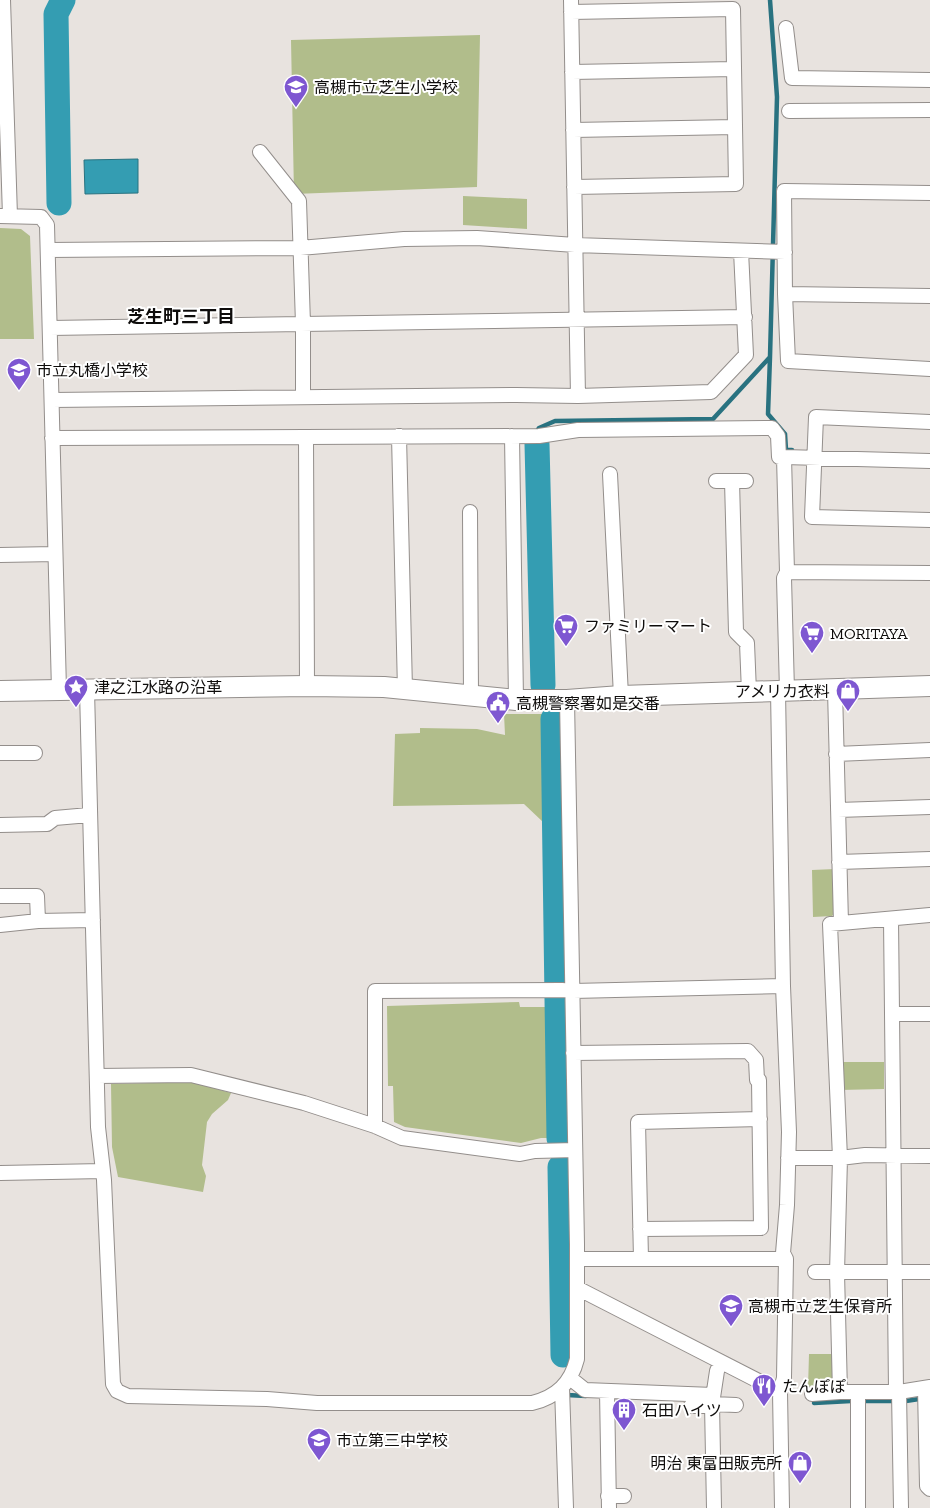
<svg xmlns="http://www.w3.org/2000/svg" width="930" height="1508" font-family="'Zilla Slab','Noto Sans JP',serif">
  <style>
    .green { fill: #b1bd8b }
    .water { fill: #349db2; stroke: #297280 }
    .lines { fill: none; stroke-linecap: round; stroke-linejoin: round }
    .stream { stroke: #297280; stroke-width: 4.5 }
    .river { stroke: #349db2; stroke-width: 25 }
    .street-casing { stroke: #938e8b; stroke-width: 16 }
    .secondary-casing { stroke: #938e8b; stroke-width: 22 }
    .street { stroke: #fff; stroke-width: 14 }
    .secondary { stroke: #fff; stroke-width: 20 }
    .labels { text-anchor: middle; stroke-width: 4; stroke-linejoin: round; paint-order: stroke }
    .poi-label { font-size: 16px; fill: #0e0c0b; stroke: #fff; text-anchor: start }
    .neighbourhood-label { font-size: 18px; font-weight: bold; fill: #0e0c0b; stroke: #fff }
  </style>
  <rect width="100%" height="100%" fill="#e8e3df"/>
  <path class="green" d="M 480,35 L 477,187 L 294,194 L 291,40 Z
    M 463,196 L 527,199 L 527,229 L 463,225 Z
    M 0,228 L 21,229 L 30,236 L 34,339 L 0,339 Z
    M 504,714 L 546,714 L 549,717 L 551,822 L 543,822 L 524,804 L 393,806 L 395,734 L 420,733 L 420,728 L 477,729 L 505,735 Z
    M 835,869 L 836,911 L 832,916 L 813,917 L 812,870 Z
    M 519,1002 L 520,1007 L 554,1007 L 556,1138 L 541,1138 L 521,1143 L 405,1127 L 394,1122 L 393,1086 L 388,1086 L 387,1006 Z
    M 840,1062 L 884,1062 L 884,1089 L 840,1090 Z
    M 192,1082 L 231,1093 L 228,1100 L 212,1114 L 207,1122 L 202,1165 L 206,1176 L 203,1192 L 118,1177 L 112,1147 L 111,1084 Z
    M 809,1354 L 833,1354 L 834,1382 L 829,1386 L 808,1388 Z"/>
  <path class="water" d="M 138,159 L 138,193 L 85,194 L 84,160 Z"/>
  <g class="lines">
    <path class="stream" d="M 770,357 L 768,414 L 785,434 L 786,450 L 792,450
      M 537,444 L 537,431 L 539,428 L 555,421 L 713,419 L 770,357 L 777,97 L 770,0
      M 567,1395 L 586,1396
      M 863,1401 L 893,1401
      M 906,1401 L 919,1399
      M 814,1403 L 851,1401"/>
    <path class="river" d="M 59,203 L 56,14 L 63,0
      M 537,444 L 543,685
      M 553,719 L 559,1138
      M 560,1167 L 563,1355"/>
    <defs>
      <path id="street" d="M 3,0 L 10,216
        M 571,0 L 578,396
        M 571,12 L 733,9 L 736,184 L 574,187
        M 786,28 L 792,78 L 930,80
        M 572,72 L 734,69
        M 789,111 L 930,110
        M 573,130 L 735,127
        M 260,152 L 299,201 L 303,324 L 303,397
        M 930,193 L 784,191 L 785,294 L 788,361 L 930,369
        M 0,216 L 41,217 L 47,225 L 59,690
        M 48,250 L 300,248 L 404,239 L 477,238 L 575,245 L 785,252
        M 785,294 L 930,296
        M 50,328 L 745,317
        M 52,400 L 516,395 L 578,396 L 711,392 L 746,355 L 741,251
        M 930,422 L 816,417 L 812,517 L 930,520
        M 399,436 L 405,690
        M 512,436 L 516,700
        M 306,437 L 307,686
        M 52,438 L 539,436 L 578,430 L 772,428 L 778,436 L 779,457 L 784,457 L 787,572 L 784,578 L 787,691
        M 784,457 L 930,461
        M 610,474 L 621,696
        M 716,481 L 746,481
        M 732,481 L 736,632 L 747,643 L 749,692
        M 470,512 L 471,696
        M 0,555 L 55,554
        M 787,572 L 930,573
        M 87,690 L 98,1127 L 104,1180 L 113,1384 L 117,1391 L 128,1396 L 267,1399 L 317,1403 L 532,1403 C 557,1397 571,1383 577,1359 L 577,1244 L 567,700
        M 835,690 L 841,923
        M 778,691 L 783,986 L 789,1132 L 787,1205 L 783,1253 L 786,1259 L 784,1378 L 780,1392 L 782,1508
        M 0,753 L 35,753
        M 836,754 L 930,750
        M 838,810 L 930,807
        M 0,825 L 47,824 L 55,818 L 89,815
        M 839,862 L 930,859
        M 0,896 L 37,896 L 38,921
        M 891,919 L 896,1391
        M 0,925 L 38,921 L 93,920
        M 892,1014 L 930,1014
        M 573,1053 L 748,1051 L 756,1060 L 757,1080 L 759,1080 L 761,1228 L 640,1229
        M 97,1076 L 191,1075 L 304,1103 L 375,1126 L 402,1138 L 520,1154 L 535,1151 L 575,1150
        M 375,1126 L 375,991 L 562,990 L 573,991 L 783,986
        M 788,1158 L 840,1158 L 865,1155 L 930,1156
        M 0,1173 L 103,1171
        M 577,1259 L 786,1259
        M 641,1259 L 638,1122 L 760,1119
        M 815,1272 L 930,1272
        M 577,1288 L 780,1392
        M 570,1378 L 585,1390 L 713,1395
        M 562,1388 L 566,1508
        M 925,1388 L 927,1486 L 930,1489
        M 607,1391 L 609,1508
        M 840,1392 L 837,1273 L 840,1158 L 830,924 L 930,915
        M 858,1392 L 858,1508
        M 899,1392 L 901,1508
        M 812,1394 L 840,1392 L 899,1392 L 930,1387
        M 712,1404 L 736,1405
        M 691,1406 L 712,1406
        M 608,1496 L 624,1496
        M 714,1508 L 712,1404 L 717,1371 L 721,1362"/>
      <path id="secondary" d="M 0,691 L 307,686 L 384,687 L 516,700 L 567,700 L 621,696 L 930,686"/>
    </defs>
    <use href="#street" class="street-casing"/>
    <use href="#secondary" class="secondary-casing"/>
    <use href="#street" class="street"/>
    <use href="#secondary" class="secondary"/>
  </g>
  <defs>
    <symbol id="school-pin" viewBox="-11 -11 22 30"><path d="M0 17L-7.5 6A9.5 9.5 0 1 1 7.5 6Z" fill="#7e57d1" stroke="#fff"/><path d="M0-5L7-2L0 1L-7-2ZM-4 1L0 2.5L4 1V4Q0 6-4 4Z" fill="#fff"/></symbol>
    <symbol id="supermarket-pin" viewBox="-11 -11 22 30"><path d="M0 17L-7.5 6A9.5 9.5 0 1 1 7.5 6Z" fill="#7e57d1" stroke="#fff"/><path d="M-6-5.5h2.5l.6 2H6L4.5 2H-2.5L-4.4-4H-6ZM-1.5 3.2a1.3 1.3 0 1 0 .1 0ZM3 3.2a1.3 1.3 0 1 0 .1 0Z" fill="#fff"/></symbol>
    <symbol id="sight-pin" viewBox="-11 -11 22 30"><path d="M0 17L-7.5 6A9.5 9.5 0 1 1 7.5 6Z" fill="#7e57d1" stroke="#fff"/><path d="M0-6L1.8-2.2L6-1.7L2.9 1.2L3.7 5.4L0 3.3L-3.7 5.4L-2.9 1.2L-6-1.7L-1.8-2.2Z" fill="#fff"/></symbol>
    <symbol id="shop-pin" viewBox="-11 -11 22 30"><path d="M0 17L-7.5 6A9.5 9.5 0 1 1 7.5 6Z" fill="#7e57d1" stroke="#fff"/><path d="M-5-2.5h2.3a2.7 3.5 0 0 1 5.4 0H5L5.5 6h-11ZM-1.5-2.5h3a1.5 2.3 0 0 0-3 0Z" fill="#fff"/></symbol>
    <symbol id="civic-pin" viewBox="-11 -11 22 30"><path d="M0 17L-7.5 6A9.5 9.5 0 1 1 7.5 6Z" fill="#7e57d1" stroke="#fff"/><path d="M-.6-6.5H3V-4.5H.6V-3L4-1V1h2V6H-6V1h2V-1L-.6-3ZM-1.2 2.5V6h2.4V2.5Z" fill="#fff"/></symbol>
    <symbol id="restaurant-pin" viewBox="-11 -11 22 30"><path d="M0 17L-7.5 6A9.5 9.5 0 1 1 7.5 6Z" fill="#7e57d1" stroke="#fff"/><path d="M-5-6h1v4h1v-4h1v4h1v-4h1v5L-1.5 .5V6h-2V.5L-5-1ZM5-6V6H3V1.5H1.5Q1.5-4 5-6Z" fill="#fff"/></symbol>
    <symbol id="building-pin" viewBox="-11 -11 22 30"><path d="M0 17L-7.5 6A9.5 9.5 0 1 1 7.5 6Z" fill="#7e57d1" stroke="#fff"/><path d="M-4-6H4V6H1V3H-1V6H-4ZM-2.5-4.3h1.7v1.8h-1.7ZM.8-4.3h1.7v1.8H.8ZM-2.5-1h1.7V.8h-1.7ZM.8-1h1.7V.8H.8Z" fill="#fff"/></symbol>
  </defs>
  <g fill-rule="evenodd">
    <use href="#school-pin" x="282" y="73" width="28" height="38"/>
    <use href="#school-pin" x="5" y="356" width="28" height="38"/>
    <use href="#supermarket-pin" x="552" y="612" width="28" height="38"/>
    <use href="#supermarket-pin" x="798" y="619" width="28" height="38"/>
    <use href="#sight-pin" x="62" y="673" width="28" height="38"/>
    <use href="#shop-pin" x="834" y="677" width="28" height="38"/>
    <use href="#civic-pin" x="484" y="689" width="28" height="38"/>
    <use href="#school-pin" x="717" y="1292" width="28" height="38"/>
    <use href="#restaurant-pin" x="750" y="1372" width="28" height="38"/>
    <use href="#building-pin" x="610" y="1396" width="28" height="38"/>
    <use href="#school-pin" x="305" y="1426" width="28" height="38"/>
    <use href="#shop-pin" x="786" y="1449" width="28" height="38"/>
  </g>
  <g class="labels">
    <g class="poi-label">
      <text x="314" y="93">高槻市立芝生小学校</text>
      <text x="36" y="376">市立丸橋小学校</text>
      <text x="584" y="632">ファミリーマート</text>
      <text x="830" y="639">MORITAYA</text>
      <text x="94" y="693">津之江水路の沿革</text>
      <text x="830" y="697" text-anchor="end">アメリカ衣料</text>
      <text x="516" y="709">高槻警察署如是交番</text>
      <text x="748" y="1312">高槻市立芝生保育所</text>
      <text x="782" y="1392">たんぽぽ</text>
      <text x="642" y="1416">石田ハイツ</text>
      <text x="336" y="1446">市立第三中学校</text>
      <text x="782" y="1469" text-anchor="end">明治 東富田販売所</text>
    </g>
    <g class="neighbourhood-label">
      <text x="181" y="323">芝生町三丁目</text>
    </g>
  </g>
</svg>
